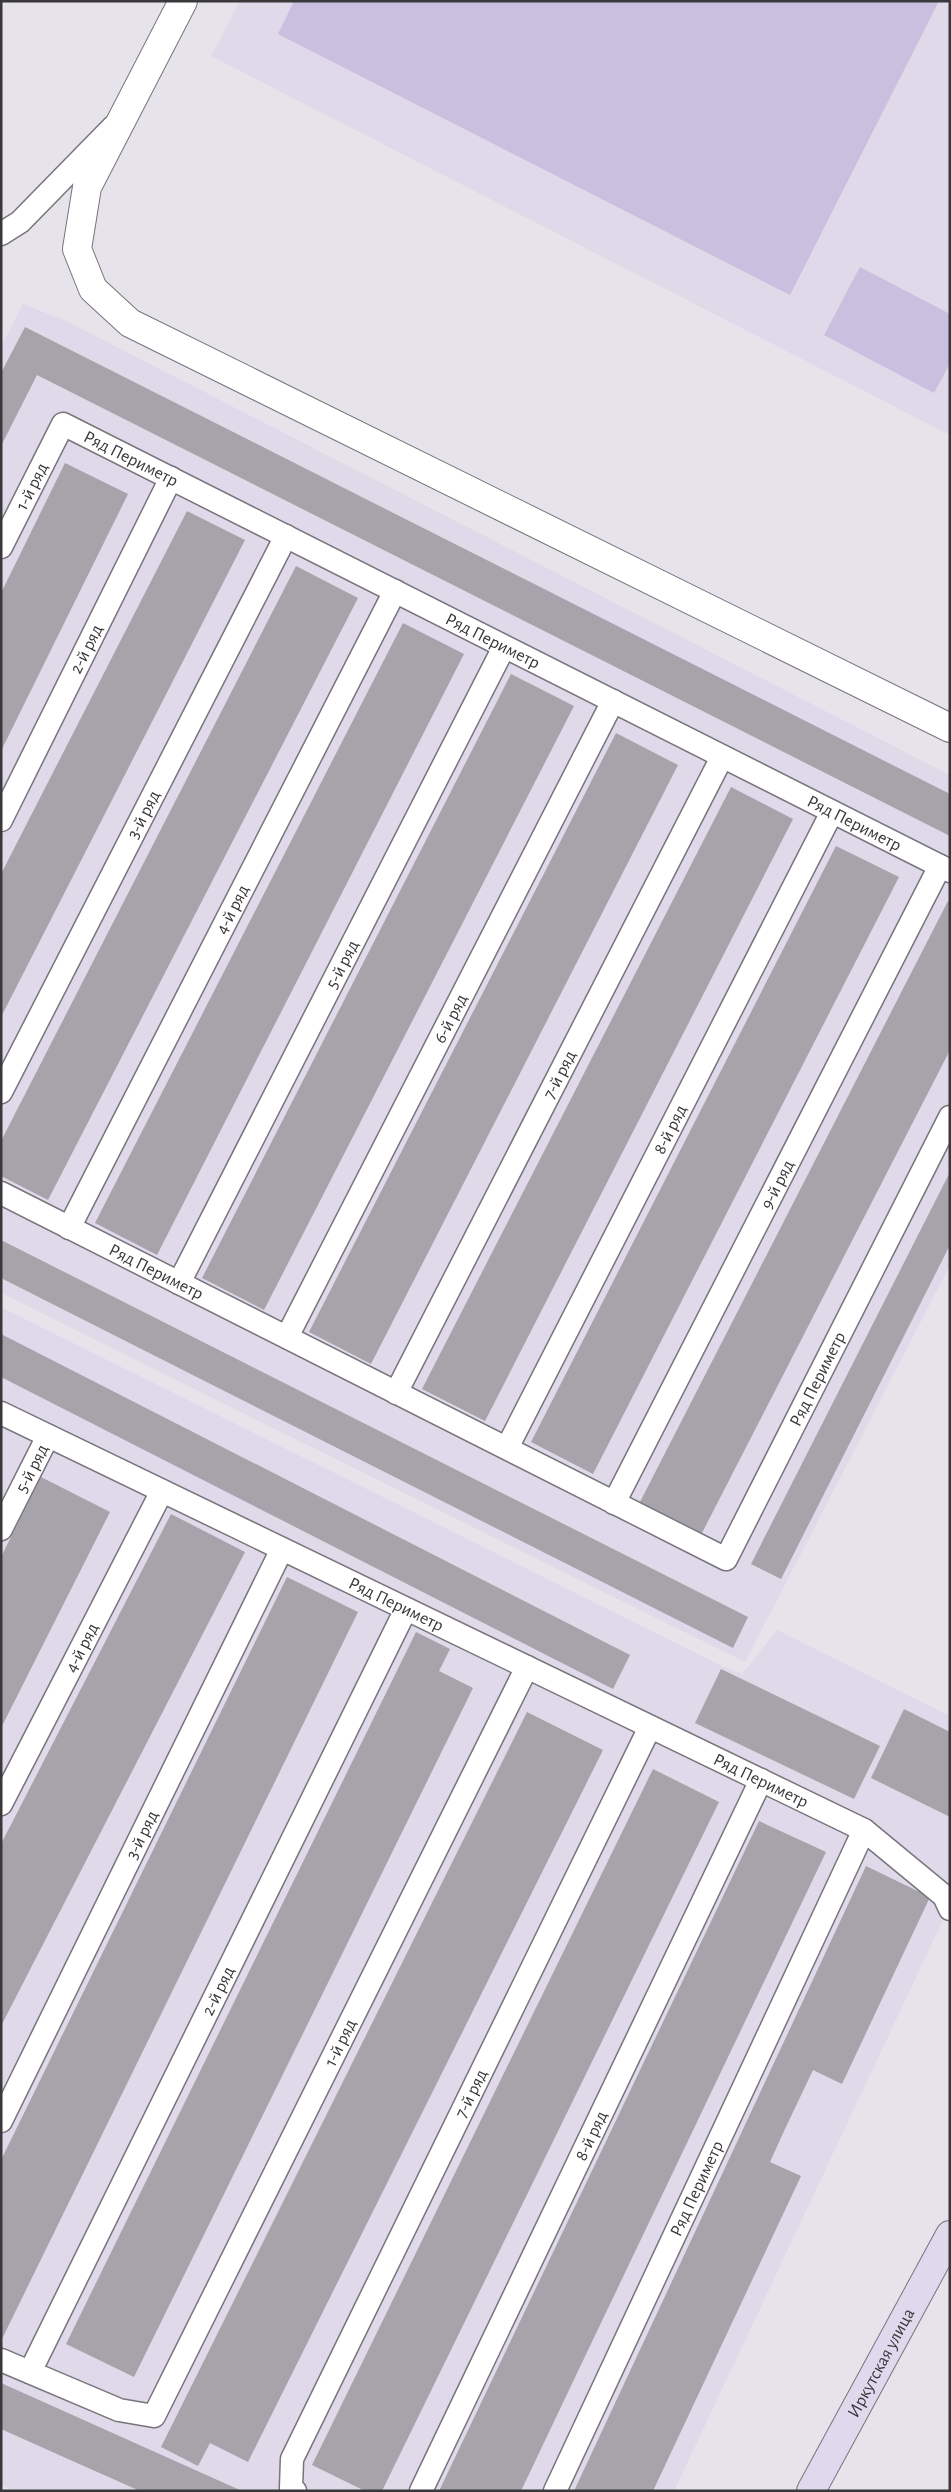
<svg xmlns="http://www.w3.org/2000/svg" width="951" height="2492" font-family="'Alegreya Sans',sans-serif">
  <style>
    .built { fill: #dfd9e9 }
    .green { fill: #cabfde }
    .building { fill: #a6a3ab }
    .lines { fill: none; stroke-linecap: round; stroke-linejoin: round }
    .lane-casing { stroke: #77747c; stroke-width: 25 }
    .street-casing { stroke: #77747c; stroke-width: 30 }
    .secondary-casing { stroke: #77747c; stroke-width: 30 }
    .lane { stroke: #fff; stroke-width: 22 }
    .street { stroke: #fff; stroke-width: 28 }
    .secondary { stroke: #e0d8ec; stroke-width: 28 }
    .labels { text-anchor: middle; stroke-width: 4.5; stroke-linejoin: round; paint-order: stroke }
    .street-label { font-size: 18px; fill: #39383b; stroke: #f3f0f9 }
  </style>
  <rect width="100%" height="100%" fill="#e6e3eb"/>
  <path class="built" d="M 240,1 L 950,1 L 950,435 L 211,56 Z
    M 23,304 L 66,321 L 950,775 L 950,1265 L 745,1662 L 1,1293 L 1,347 Z
    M 1,1307 L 720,1665 L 742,1674 L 777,1630 L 950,1716 L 950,1905 L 674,2491 L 15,2491 L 1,2485 Z"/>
  <path class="green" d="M 294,1 L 939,1 L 790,295 L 278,34 Z
    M 860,267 L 950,314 L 950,363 L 934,393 L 824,335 Z"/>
  <path class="building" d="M 25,327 L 950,794 L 950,836 L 37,375 L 1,446 L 1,373 Z
    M 65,463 L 128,494 L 1,751 L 1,593 Z
    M 187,511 L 245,540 L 1,1017 L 1,874 Z
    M 296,566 L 358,598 L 48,1200 L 1,1176 L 1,1141 Z
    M 403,623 L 464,654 L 157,1255 L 95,1223 Z
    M 511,674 L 574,706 L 264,1310 L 202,1278 Z
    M 616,733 L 678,765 L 371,1364 L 309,1332 Z
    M 731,787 L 793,819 L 485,1421 L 422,1389 Z
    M 836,846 L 899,877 L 593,1474 L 531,1442 Z
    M 948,901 L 950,902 L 950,1050 L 702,1533 L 640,1502 Z
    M 950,1172 L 950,1245 L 781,1579 L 751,1564 Z
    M 1,1240 L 748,1617 L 733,1648 L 1,1278 Z
    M 1,1334 L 630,1655 L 613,1689 L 1,1377 Z
    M 41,1477 L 110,1512 L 1,1728 L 1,1557 Z
    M 171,1514 L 245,1552 L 1,2026 L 1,1844 Z
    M 287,1577 L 358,1612 L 1,2341 L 1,2160 Z
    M 416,1632 L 450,1649 L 439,1671 L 473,1688 L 134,2377 L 66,2344 Z
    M 721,1669 L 880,1746 L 854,1799 L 695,1723 Z
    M 904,1709 L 950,1732 L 950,1817 L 871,1778 Z
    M 527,1712 L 603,1750 L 248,2462 L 210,2443 L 198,2466 L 161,2447 Z
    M 653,1769 L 719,1802 L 382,2491 L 365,2491 L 312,2465 Z
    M 759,1821 L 826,1852 L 579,2369 L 521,2491 L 439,2491 Z
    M 866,1866 L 930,1897 L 842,2084 L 813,2070 L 784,2131 L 770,2162 L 801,2176 L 653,2491 L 574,2491 Z
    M 1,2383 L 19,2391 L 242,2491 L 140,2491 L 68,2459 L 1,2429 Z"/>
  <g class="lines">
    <defs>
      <g id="lane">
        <path d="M 1,234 L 20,222 L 113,127"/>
        <path id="s1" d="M 1,547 L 63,424 L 950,871"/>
        <path id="s2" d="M 1,820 L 171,478"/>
        <path id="s3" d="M 1,1092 L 286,536"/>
        <path id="s4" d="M 1,1193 L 726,1559 L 950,1117"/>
        <path id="s5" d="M 69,1228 L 395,591"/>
        <path id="s6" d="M 179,1283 L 504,647"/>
        <path id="s7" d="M 287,1337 L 613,701"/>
        <path id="s8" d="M 396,1393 L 722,757"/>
        <path id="s9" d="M 1,1413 L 864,1830 L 944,1896 L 950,1909"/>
        <path id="s10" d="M 507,1448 L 832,812"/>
        <path id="s11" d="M 614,1503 L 940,866"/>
        <path id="s12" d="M 1,1529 L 48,1436"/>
        <path id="s13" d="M 1,1804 L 162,1491"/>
        <path id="s14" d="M 1,2121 L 282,1549"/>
        <path id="s15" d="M 1,2360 L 119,2410 L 154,2416 L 527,1667"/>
        <path id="s16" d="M 30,2372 L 406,1609"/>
        <path id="s17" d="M 295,2491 L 291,2488 L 292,2459 L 650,1727"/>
        <path id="s18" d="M 421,2491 L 761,1780"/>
        <path id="s19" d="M 555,2491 L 864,1830"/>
      </g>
      <path id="street" d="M 183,1 L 87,187 L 77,249 L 93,289 L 130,323 L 950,728"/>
      <g id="secondary">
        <path id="s20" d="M 811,2491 L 950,2235"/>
      </g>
    </defs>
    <use href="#lane" class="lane-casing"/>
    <use href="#street" class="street-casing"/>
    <use href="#secondary" class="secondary-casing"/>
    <use href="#lane" class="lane"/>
    <use href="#street" class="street"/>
    <use href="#secondary" class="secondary"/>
  </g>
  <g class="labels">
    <g class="street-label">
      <text dy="6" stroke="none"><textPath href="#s1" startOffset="214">Ряд Периметр</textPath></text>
      <text dy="6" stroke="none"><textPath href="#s1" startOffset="68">1-й ряд</textPath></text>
      <text dy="6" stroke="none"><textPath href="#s1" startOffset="619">Ряд Периметр</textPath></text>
      <text dy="6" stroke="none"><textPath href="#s2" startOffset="191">2-й ряд</textPath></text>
      <text dy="6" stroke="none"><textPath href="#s3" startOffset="312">3-й ряд</textPath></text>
      <text dy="6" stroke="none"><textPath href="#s1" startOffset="1024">Ряд Периметр</textPath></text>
      <text dy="6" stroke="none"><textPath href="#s5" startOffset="358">4-й ряд</textPath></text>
      <text dy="6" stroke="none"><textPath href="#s6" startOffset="358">5-й ряд</textPath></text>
      <text dy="6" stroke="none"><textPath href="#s7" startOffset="358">6-й ряд</textPath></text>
      <text dy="6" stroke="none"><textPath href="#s8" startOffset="358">7-й ряд</textPath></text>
      <text dy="6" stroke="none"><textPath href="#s10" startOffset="358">8-й ряд</textPath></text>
      <text dy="6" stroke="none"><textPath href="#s11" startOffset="358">9-й ряд</textPath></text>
      <text dy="6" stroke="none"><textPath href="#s4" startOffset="174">Ряд Периметр</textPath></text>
      <text dy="6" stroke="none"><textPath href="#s4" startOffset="1014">Ряд Периметр</textPath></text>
      <text dy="6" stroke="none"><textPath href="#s12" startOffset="68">5-й ряд</textPath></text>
      <text dy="6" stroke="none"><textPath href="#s9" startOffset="439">Ряд Периметр</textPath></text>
      <text dy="6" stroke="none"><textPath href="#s13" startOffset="176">4-й ряд</textPath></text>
      <text dy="6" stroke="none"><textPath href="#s9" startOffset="844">Ряд Периметр</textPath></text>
      <text dy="6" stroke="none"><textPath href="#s14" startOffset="319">3-й ряд</textPath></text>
      <text dy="6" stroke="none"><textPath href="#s16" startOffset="425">2-й ряд</textPath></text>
      <text dy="6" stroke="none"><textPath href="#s15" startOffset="581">1-й ряд</textPath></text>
      <text dy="6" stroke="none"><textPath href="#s17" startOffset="441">7-й ряд</textPath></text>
      <text dy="6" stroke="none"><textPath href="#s18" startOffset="394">8-й ряд</textPath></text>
      <text dy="6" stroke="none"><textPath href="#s19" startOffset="334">Ряд Периметр</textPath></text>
      <text dy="6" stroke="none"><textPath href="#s20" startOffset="146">Иркутская улица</textPath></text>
    </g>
  </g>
  <rect width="951" height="2492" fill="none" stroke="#39383b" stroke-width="5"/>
</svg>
